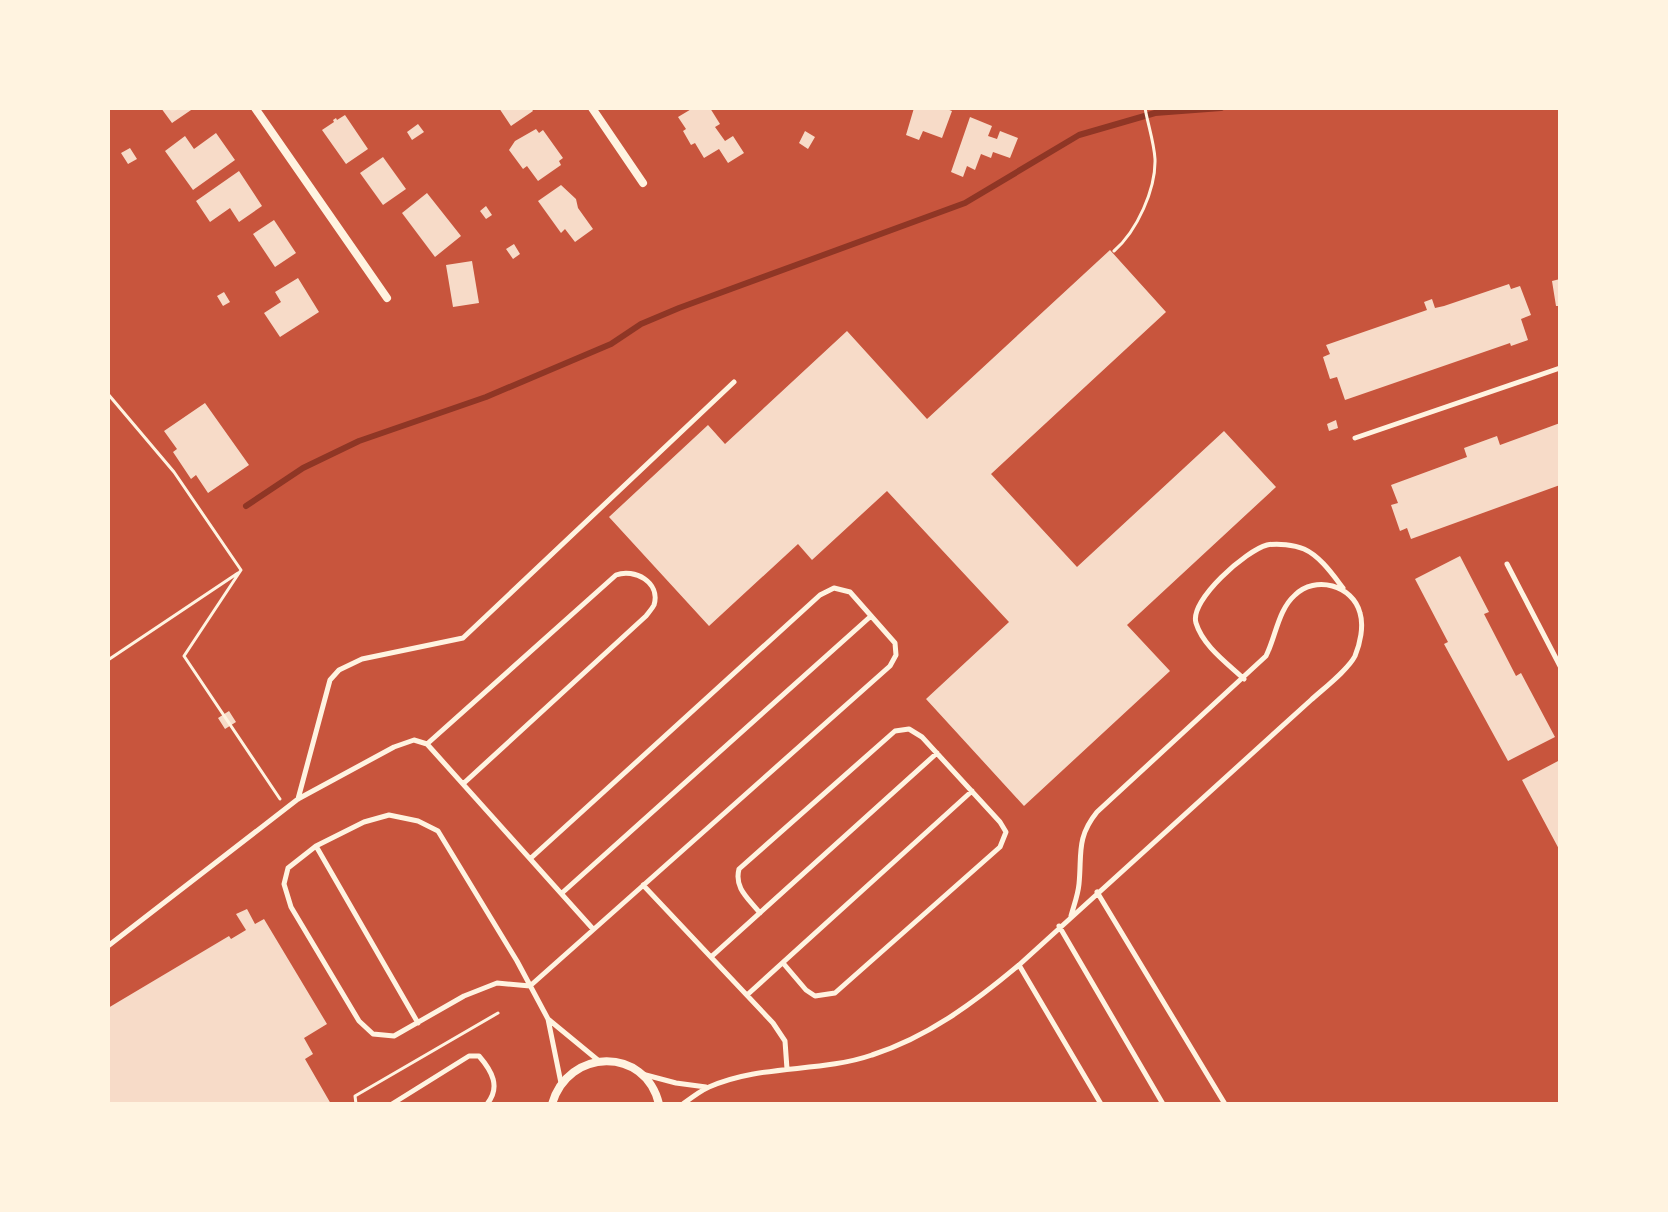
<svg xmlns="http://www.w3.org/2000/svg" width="1668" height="1212" font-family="'Golos Text',sans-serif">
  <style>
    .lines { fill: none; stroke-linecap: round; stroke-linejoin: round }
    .stream { stroke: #8f3625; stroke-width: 6 }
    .building { fill: #f7dbc8 }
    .path { stroke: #fff3e0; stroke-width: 3 }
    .service { stroke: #fff3e0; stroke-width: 5 }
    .minor { stroke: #fff3e0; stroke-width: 8 }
  </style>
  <rect width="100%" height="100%" fill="#c8553d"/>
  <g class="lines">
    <path class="stream" d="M 246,506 L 303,468 L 359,441 L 486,397 L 611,344 L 641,324 L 679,308 L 965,203 L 1079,135 L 1155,113 L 1221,108"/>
  </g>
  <path class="building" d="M 161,108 L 194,108 L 172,123 Z
    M 499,108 L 531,108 L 533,111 L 511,126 Z
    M 693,108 L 710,108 L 720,124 L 715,127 L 725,141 L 733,136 L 744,153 L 728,163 L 719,149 L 704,158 L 695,143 L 691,145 L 683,131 L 686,129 L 678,117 Z
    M 914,108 L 944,108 L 952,111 L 942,138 L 923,131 L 919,140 L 906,135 Z
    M 345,115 L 368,149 L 346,164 L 322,130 L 334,122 L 333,120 L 336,118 L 337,120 Z
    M 970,117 L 992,126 L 988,136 L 997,139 L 1000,131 L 1018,138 L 1010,158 L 993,152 L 991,158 L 981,154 L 975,170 L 967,166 L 963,177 L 951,172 Z
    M 418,124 L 424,132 L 412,140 L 407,132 Z
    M 536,129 L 539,133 L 543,130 L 563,158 L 559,161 L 561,165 L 538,181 L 527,166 L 523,169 L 509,150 L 515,141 Z
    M 805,131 L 815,137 L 808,149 L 799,143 Z
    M 216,133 L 235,160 L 193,190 L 165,151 L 185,136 L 194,149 Z
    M 130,148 L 137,159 L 128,164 L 121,153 Z
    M 383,157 L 406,189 L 383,205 L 360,173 Z
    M 239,171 L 262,206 L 239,222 L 230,208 L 210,222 L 196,201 Z
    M 561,185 L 576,199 L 578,208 L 593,229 L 575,242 L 565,229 L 561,233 L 538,201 Z
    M 427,193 L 461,236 L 435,257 L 402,213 Z
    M 486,206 L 492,215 L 486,219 L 480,211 Z
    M 274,220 L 296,253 L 275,267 L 253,234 Z
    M 514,244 L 520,254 L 513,259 L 506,249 Z
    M 1110,250 L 1166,312 L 991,474 L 1077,567 L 1224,431 L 1276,487 L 1127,625 L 1170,671 L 1024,806 L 926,699 L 1009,622 L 887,491 L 812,560 L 798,544 L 709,626 L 609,517 L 708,425 L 725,444 L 847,331 L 927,419 Z
    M 472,261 L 479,303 L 453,307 L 446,265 Z
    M 298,278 L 319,312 L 280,337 L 264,313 L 281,302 L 275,292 Z
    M 1560,279 L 1560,306 L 1556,306 L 1552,281 Z
    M 1509,284 L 1511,289 L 1520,286 L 1531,315 L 1521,319 L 1528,340 L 1511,346 L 1510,343 L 1345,400 L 1337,377 L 1330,379 L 1323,357 L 1330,354 L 1326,345 L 1427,310 L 1424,302 L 1432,299 L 1435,308 L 1444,306 Z
    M 224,292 L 230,302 L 223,306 L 217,296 Z
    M 205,403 L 249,465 L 208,493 L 196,475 L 191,479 L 173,452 L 177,449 L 164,431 Z
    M 1336,420 L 1338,428 L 1329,431 L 1327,424 Z
    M 1560,423 L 1560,485 L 1411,539 L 1407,528 L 1400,531 L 1391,505 L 1398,503 L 1391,485 L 1467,457 L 1464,448 L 1497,436 L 1500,445 Z
    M 1460,556 L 1489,612 L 1484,614 L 1516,676 L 1521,673 L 1555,737 L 1508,761 L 1444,644 L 1448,642 L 1415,579 Z
    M 229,711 L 236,722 L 225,729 L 218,718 Z
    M 1560,760 L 1560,851 L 1522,780 Z
    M 247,909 L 255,924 L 264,919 L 327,1024 L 304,1038 L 313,1054 L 305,1059 L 331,1104 L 108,1104 L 108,1008 L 229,936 L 231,939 L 246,930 L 236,914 Z"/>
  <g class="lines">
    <path class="path" d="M 1114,251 C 1137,231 1156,189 1155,159 C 1154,142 1148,125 1145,108
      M 108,394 L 174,472 L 241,570 L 184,656 L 280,799
      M 108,660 L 238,573
      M 356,1104 L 355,1096 L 498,1013"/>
    <path class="service" d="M 1355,438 L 1560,368
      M 1507,564 L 1560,666
      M 1244,679 C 1227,663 1203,646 1196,623 C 1189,600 1247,550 1267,545 C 1278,543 1294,545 1304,549 C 1320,556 1333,575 1343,588
      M 427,744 L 616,575 C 634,568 661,582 654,605 C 652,609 649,612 646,616 L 464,783
      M 298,799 L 330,680 L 339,670 L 362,659 L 463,638 L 734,382
      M 316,846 L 418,1023
      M 531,858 L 820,595 L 834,588 L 850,592 L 895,643 L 896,655 L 890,666 L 530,986 L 497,983 L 464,996 L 394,1036 L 373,1034 L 359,1021 L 291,907 L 284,884 L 288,868 L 316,846 L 364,822 L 389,815 L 418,821 L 438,831 L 517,961 L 548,1019 L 561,1083
      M 643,885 L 773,1023 L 785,1041 L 787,1069
      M 1097,892 L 1225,1104
      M 562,893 L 871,616
      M 760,913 C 748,898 734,888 739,869 L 895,731 L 909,729 L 922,737 L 1000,822 L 1006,832 L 1000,847 L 835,993 L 815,996 L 806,990 L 783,963
      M 1059,926 L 1163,1104
      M 108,946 L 298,799 L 394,747 L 414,740 L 427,744 L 593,929
      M 711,957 L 937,753
      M 1019,965 L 1101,1104
      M 747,995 L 972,791
      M 548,1019 L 599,1061
      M 642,1074 L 676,1083 L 706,1087
      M 392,1104 L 469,1056 L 479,1056 C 492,1071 501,1087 487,1104
      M 683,1104 C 691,1098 700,1091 709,1087 C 760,1064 820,1073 872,1055 C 928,1037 975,1002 1019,965 L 1311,700 C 1323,689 1348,670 1355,656 C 1360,644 1364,626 1360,613 C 1353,585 1315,575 1295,595 C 1278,610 1276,636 1266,656 L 1097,812 C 1076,838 1082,854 1079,884 C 1078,895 1074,905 1071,916"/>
    <path class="minor" d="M 255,108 L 387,298
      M 592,108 L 643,183
      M 552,1104 C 568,1048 645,1046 659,1104"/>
  </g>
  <rect width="1668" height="1212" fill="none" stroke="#fff3e0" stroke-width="220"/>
</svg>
